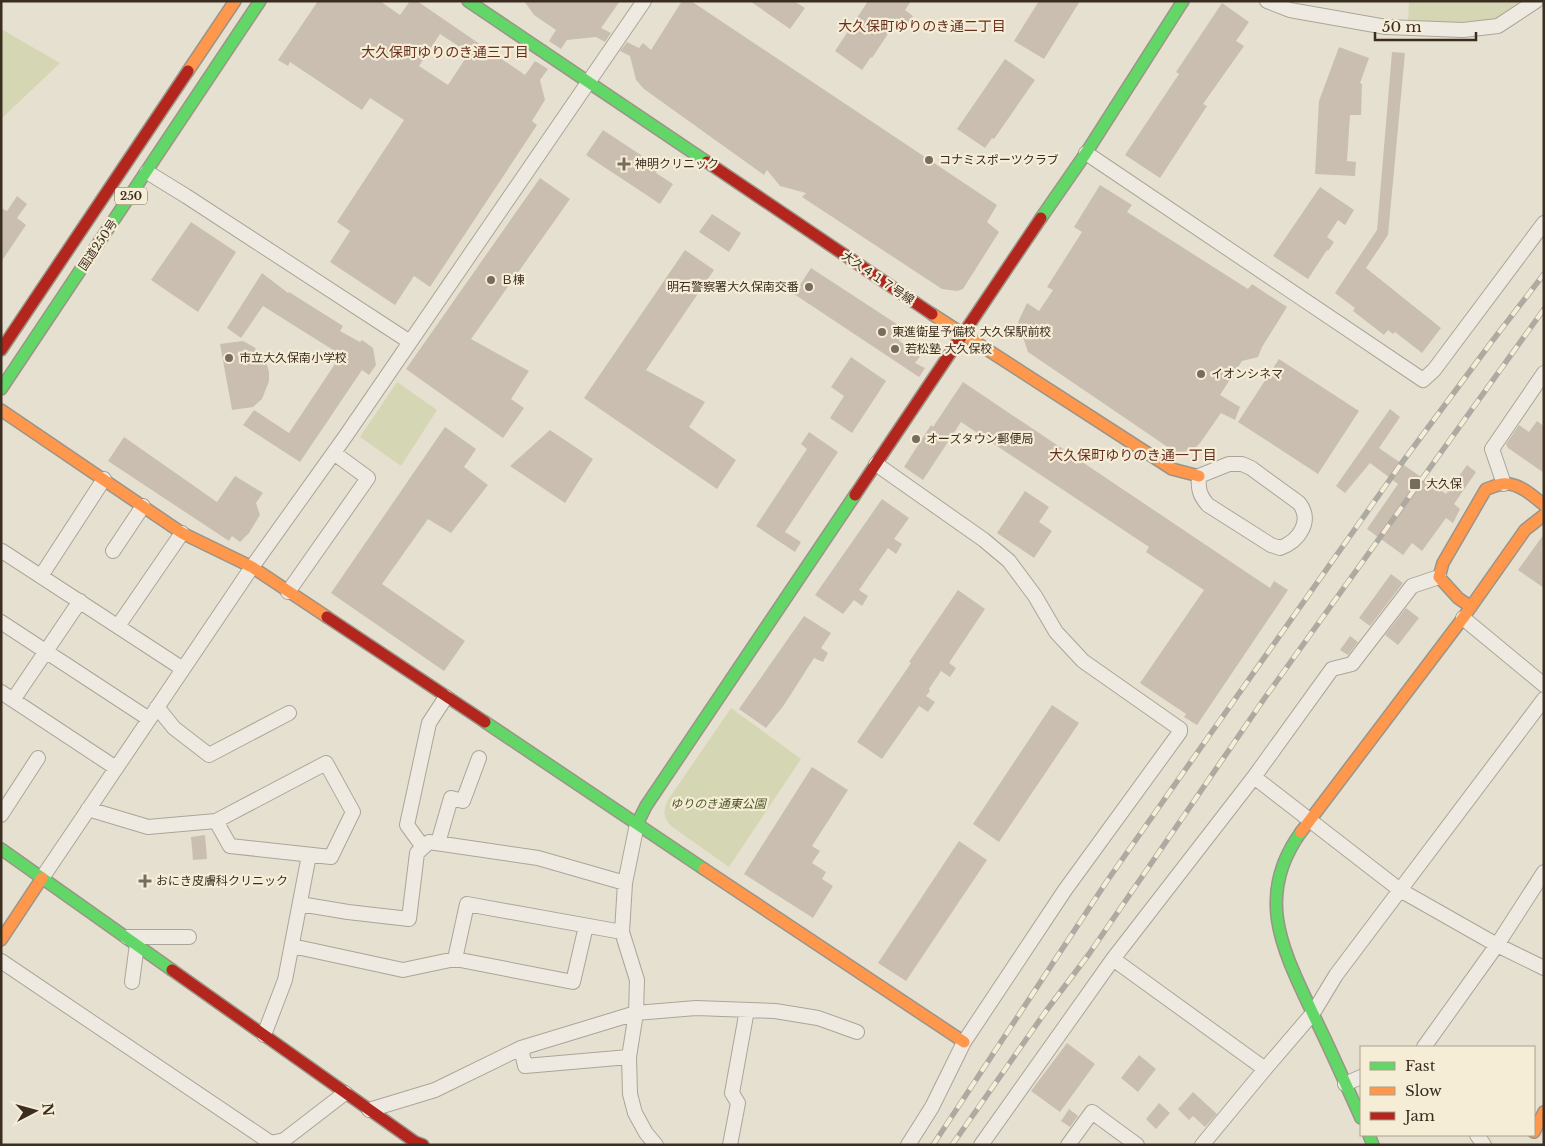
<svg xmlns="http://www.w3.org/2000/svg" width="1545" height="1146" font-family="'Libre Baskerville','Noto Sans JP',serif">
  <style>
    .green { fill: #d5d6b3 }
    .building { fill: #cabeb1; fill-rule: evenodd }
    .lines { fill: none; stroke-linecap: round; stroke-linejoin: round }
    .street-casing { stroke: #aba599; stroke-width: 16 }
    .fast-casing { stroke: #9b9488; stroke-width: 14 }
    .slow-casing { stroke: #9b9488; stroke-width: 14 }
    .jam-casing { stroke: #9b9488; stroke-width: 14 }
    .street { stroke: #eeeae2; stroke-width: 14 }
    .fast { stroke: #63d668; stroke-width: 11 }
    .slow { stroke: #ff974d; stroke-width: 11 }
    .jam { stroke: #b3261e; stroke-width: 11 }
    .rail-casing { stroke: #aeaaa1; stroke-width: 5.5 }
    .rail { stroke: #f6edd7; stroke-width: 4; stroke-dasharray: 11; stroke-linecap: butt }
    .poi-dot { fill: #776c5e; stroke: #f6edd7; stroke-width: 2 }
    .labels { text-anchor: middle; stroke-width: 4.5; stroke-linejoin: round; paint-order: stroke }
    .shield { fill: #f6edd7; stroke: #736757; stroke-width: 1 }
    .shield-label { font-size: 11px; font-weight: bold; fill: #3b2d20 }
    .poi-label { font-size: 12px; fill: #3b2d20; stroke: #f6edd7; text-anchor: start }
    .street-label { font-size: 12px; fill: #3b2d20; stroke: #f6edd7 }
    .park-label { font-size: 12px; font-style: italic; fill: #4b5727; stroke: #f6edd7 }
    .neighbourhood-label { font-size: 14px; fill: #672f20; stroke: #f6edd7 }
  </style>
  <rect width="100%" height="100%" fill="#e6e0d0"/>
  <path class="green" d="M 1409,1 L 1527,1 L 1499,21 L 1412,23 L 1408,21 Z
    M 1,29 L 60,63 L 1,119 Z
    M 397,382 L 437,410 L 401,466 L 360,437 Z
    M 731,708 L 801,759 L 729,867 L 671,826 C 663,817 663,811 668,800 Z"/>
  <path class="building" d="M 318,1 L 380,1 L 400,15 L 410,1 L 417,1 L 525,75 L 535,61 L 548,69 L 540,80 L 545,100 L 532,121 L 537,125 L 430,287 L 414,276 L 395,305 L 330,262 L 350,231 L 337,222 L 404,120 L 370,98 L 362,110 L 290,62 L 288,66 L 278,60 ZM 440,34 L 469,53 L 448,85 L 419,66 Z
    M 524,1 L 620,1 L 601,28 L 611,33 L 605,42 L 596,37 L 567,40 L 561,49 L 549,41 L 556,30 L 534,15 Z
    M 682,1 L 691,1 L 997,205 L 987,222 L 999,232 L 963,289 L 957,291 L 942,289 L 802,197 L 806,193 L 780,186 L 767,170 L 764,175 L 644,89 L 636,80 L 630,56 L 620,51 L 627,42 L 639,48 L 643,43 L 651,50 Z
    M 750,1 L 794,1 L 805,8 L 790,29 Z
    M 868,1 L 911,1 L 905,10 L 913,16 L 906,26 L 897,20 L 872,58 L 871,57 L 862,70 L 835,51 Z
    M 1039,1 L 1080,1 L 1044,59 L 1014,41 Z
    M 1222,3 L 1249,22 L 1236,41 L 1244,46 L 1203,104 L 1207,106 L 1160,178 L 1125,155 L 1179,74 L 1176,72 Z
    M 1339,47 L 1369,58 L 1360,83 L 1362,84 L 1361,115 L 1350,115 L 1347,161 L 1356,162 L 1355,176 L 1315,174 L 1319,101 Z
    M 1392,52 L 1405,53 L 1388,235 L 1366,268 L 1441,328 L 1422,353 L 1395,332 L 1393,334 L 1388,330 L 1384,335 L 1353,311 L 1355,308 L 1335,293 L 1377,230 Z
    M 1005,59 L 1035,80 L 994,139 L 992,138 L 985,148 L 957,129 Z
    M 603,130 L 659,167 L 656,173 L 673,184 L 660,204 L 586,155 Z
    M 540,178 L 570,199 L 471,339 L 529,371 L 511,399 L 524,408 L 503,438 L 406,369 Z
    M 1100,185 L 1132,205 L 1127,212 L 1248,289 L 1252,284 L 1287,307 L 1262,347 L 1258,357 L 1242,361 L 1220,395 L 1240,407 L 1235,420 L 1221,413 L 1200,443 L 1194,449 L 1184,452 L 1175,452 L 1028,352 L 1018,322 L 1027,303 L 1039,311 L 1053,290 L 1047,287 L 1082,232 L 1074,227 Z
    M 1320,187 L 1354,210 L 1345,225 L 1338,220 L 1327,237 L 1334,242 L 1328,251 L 1327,250 L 1308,279 L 1273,256 Z
    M 17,196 L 27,204 L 17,218 L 26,225 L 1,262 L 1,208 L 7,211 Z
    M 712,214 L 741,233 L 729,252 L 699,232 Z
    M 191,222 L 236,252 L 198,312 L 151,280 Z
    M 685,250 L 714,270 L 646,370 L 705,402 L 689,427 L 736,460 L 717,489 L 584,398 Z
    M 811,268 L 906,330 L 899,341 L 921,355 L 915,363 L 925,368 L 919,377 L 794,294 Z
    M 262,273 L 288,293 L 289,292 L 343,326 L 340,331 L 360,342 L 362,340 L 373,348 L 376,365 L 369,375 L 362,370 L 300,462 L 243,425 L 254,410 L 289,433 L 341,355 L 263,306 L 241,338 L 227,328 Z
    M 243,341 L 254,347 L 266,361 L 269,372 L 269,381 L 262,399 L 253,407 L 232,410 L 220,344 Z
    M 851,357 L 886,381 L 852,433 L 830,418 L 844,396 L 831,387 Z
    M 1279,359 L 1359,411 L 1318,474 L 1238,422 Z
    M 963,382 L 1270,588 L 1274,581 L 1288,590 L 1197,725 L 1184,717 L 1186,714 L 1140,683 L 1204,590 L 1146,552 L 1149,547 L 961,422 L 923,480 L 904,467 L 931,425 L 933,427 Z
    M 1390,409 L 1400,417 L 1379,448 L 1446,494 L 1467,465 L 1476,472 L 1454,504 L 1460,509 L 1453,523 L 1446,518 L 1422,551 L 1412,543 L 1403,555 L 1367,529 L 1398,484 L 1370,463 L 1345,493 L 1336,486 Z
    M 1537,421 L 1544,426 L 1544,473 L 1508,448 L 1506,444 L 1519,425 L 1529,432 Z
    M 445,427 L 476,449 L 464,467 L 488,485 L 451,533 L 428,519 L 382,584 L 465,641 L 444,671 L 331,593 Z
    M 550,430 L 593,459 L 565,503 L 510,466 Z
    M 809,432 L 838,452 L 785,532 L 801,542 L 795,552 L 756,526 L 807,449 L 801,444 Z
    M 124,437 L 217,502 L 235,476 L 263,493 L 256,503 L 260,515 L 249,533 L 240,542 L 232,536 L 229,541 L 108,461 Z
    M 1025,491 L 1049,507 L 1039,522 L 1052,531 L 1034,558 L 997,533 Z
    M 882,499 L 909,518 L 894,539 L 902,544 L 896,554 L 888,548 L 859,590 L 868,596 L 862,606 L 854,600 L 843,614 L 815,595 Z
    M 1544,534 L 1544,588 L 1518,570 Z
    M 1391,574 L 1403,583 L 1370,626 L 1359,618 Z
    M 958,590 L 985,609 L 949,663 L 956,668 L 950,677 L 941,671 L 929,689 L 930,691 L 926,696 L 935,702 L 928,712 L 919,706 L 882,759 L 857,742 L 911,663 L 909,662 Z
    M 1406,608 L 1419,618 L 1398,645 L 1385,635 Z
    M 804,616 L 831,633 L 821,648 L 828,653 L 823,662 L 814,658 L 784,705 L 766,728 L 739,709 Z
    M 1350,636 L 1358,642 L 1348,655 L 1340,650 Z
    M 1052,705 L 1079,723 L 999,842 L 973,824 Z
    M 812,767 L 848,790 L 812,846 L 820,851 L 812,863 L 826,872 L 822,879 L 833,886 L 813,918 L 744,874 Z
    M 205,835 L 207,859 L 193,860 L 191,837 Z
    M 959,841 L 987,860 L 906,981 L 878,963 Z
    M 1067,1043 L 1095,1064 L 1060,1112 L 1031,1091 Z
    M 1139,1055 L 1156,1069 L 1138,1092 L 1121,1078 Z
    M 1193,1092 L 1217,1114 L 1205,1127 L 1193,1116 L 1189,1120 L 1178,1109 Z
    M 1159,1103 L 1170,1113 L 1156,1129 L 1146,1119 Z
    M 1069,1109 L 1078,1116 L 1070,1127 L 1061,1121 Z"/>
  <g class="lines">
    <defs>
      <path id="street" d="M 1267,1 L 1290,10 L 1386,27 L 1463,30 L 1498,26 L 1536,1
        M 1086,153 L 1423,380 L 1434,370 L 1544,223
        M 147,172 L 186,196 L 410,342
        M 876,464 L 984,540 L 1009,561 L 1035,596 L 1056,632 L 1083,661 L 1180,729 L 1180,732 L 1065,890 L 964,1042 L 932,1107 L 908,1145
        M 1229,464 L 1242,464 L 1251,468 L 1299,503 C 1313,521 1299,541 1280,548 L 1271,545 L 1208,505 C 1199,495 1198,488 1199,476 Z
        M 1504,484 L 1492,449 L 1544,373
        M 113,551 L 143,506
        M 1,553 L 2,551 L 183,669
        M 41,576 L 104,479
        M 288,592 L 368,478 L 334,453
        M 1463,618 L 1544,685
        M 1,622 L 149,719
        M 118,626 L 182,533
        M 1,692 L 116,768
        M 13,700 L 80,601
        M 157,707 L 174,728 L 209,755 L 289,713
        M 1254,777 L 1400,890 L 1497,945 L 1544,968
        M 88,809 L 148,827 L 216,821 L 326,763 L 353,812 L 331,857 L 230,846 L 216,821
        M 1,815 L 38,758
        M 637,824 L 625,883 L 622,932 L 637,980 L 636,1013 L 629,1057 L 630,1094 L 635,1113 L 646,1133 L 656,1145
        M 438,843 L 451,798 L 463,801 L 479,758
        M 423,847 L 407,825 L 429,723 L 446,697
        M 42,878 L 252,567 L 345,437 L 644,1
        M 300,904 L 348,912 L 409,919 L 417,853 L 429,842 L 538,858 L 625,883
        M 127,937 L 189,937
        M 292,946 L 403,970 L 455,959 L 573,982 L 586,926
        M 455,959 L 467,904 L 622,932
        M 1113,959 L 1265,1069
        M 1,961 L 271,1143 L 284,1140 L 345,1093
        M 132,982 L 137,944
        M 264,1035 L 285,980 L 309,855
        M 1424,1047 L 1497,945 L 1544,872
        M 521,1048 L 525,1066 L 629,1057
        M 1345,1084 L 1361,1077
        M 369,1110 L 435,1090 L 521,1048 L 636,1013 L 696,1008 L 775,1011 L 818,1018 L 857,1032
        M 1477,1135 L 1484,1145
        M 730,1145 L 738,1103 L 732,1093 L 747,1010
        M 981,1145 L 1113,959 L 1254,777 L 1332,669 L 1352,664 L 1412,586 L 1439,577
        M 1068,1145 L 1092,1112 L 1137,1145
        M 1202,1145 L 1265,1069 L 1313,1013 L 1336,975 L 1544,699"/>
      <path id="fast" d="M 468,1 L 707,162
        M 1041,218 L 1086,153 L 1183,1
        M 1,389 L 260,1
        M 485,722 L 704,869
        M 637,824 L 646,806 L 855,495
        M 1301,832 C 1254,897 1283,950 1313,1014 C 1330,1048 1345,1083 1361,1118
        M 1,849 L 172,970
        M 1369,1135 L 1373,1145"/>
      <path id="slow" d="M 188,71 L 235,1
        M 932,314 L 1172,469 L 1199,476
        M 1,410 L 182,533 L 252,567 L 327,617
        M 1471,607 L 1458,598 L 1439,577 L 1443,563 L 1486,489 C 1491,488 1496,485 1502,484 C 1518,482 1532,495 1544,505
        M 1301,832 L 1463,618 L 1525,530 L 1544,515
        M 704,869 L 964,1042
        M 1,940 L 42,878
        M 1534,1132 L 1544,1112"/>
      <path id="jam" d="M 707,162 L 932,314
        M 1,350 L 188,71
        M 855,495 L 1041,218
        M 327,617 L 485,722
        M 172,970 L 415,1142 L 423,1145"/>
    </defs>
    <use href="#street" class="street-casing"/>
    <use href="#fast" class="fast-casing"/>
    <use href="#slow" class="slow-casing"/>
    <use href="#jam" class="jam-casing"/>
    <use href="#street" class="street"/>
    <use href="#fast" class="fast"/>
    <use href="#slow" class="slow"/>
    <use href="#jam" class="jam"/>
    <defs>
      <path id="rail" d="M 933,1145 L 1107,881 L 1204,743 L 1398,468 L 1493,340 L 1544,274
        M 952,1145 L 1046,1011 L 1089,954 L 1264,699 L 1544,309"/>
    </defs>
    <use href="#rail" class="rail-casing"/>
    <use href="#rail" class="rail"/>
  </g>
  <g class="poi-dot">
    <circle cx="929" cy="160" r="5"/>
    <path d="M621.5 156.5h5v5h5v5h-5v5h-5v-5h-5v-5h5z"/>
    <circle cx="491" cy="280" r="5"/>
    <circle cx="809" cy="287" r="5"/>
    <circle cx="882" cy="332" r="5"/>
    <circle cx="895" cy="349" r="5"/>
    <circle cx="229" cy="358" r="5"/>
    <circle cx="1201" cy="374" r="5"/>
    <circle cx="916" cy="439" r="5"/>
    <rect x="1409" y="478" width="12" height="12" rx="2.5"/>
    <path d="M142.5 873.5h5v5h5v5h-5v5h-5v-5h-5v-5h5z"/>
  </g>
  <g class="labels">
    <rect class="shield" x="115" y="187.5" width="32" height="17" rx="4"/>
    <g class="shield-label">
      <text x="131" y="200">250</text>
    </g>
    <g class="poi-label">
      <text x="939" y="164">コナミスポーツクラブ</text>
      <text x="635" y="168">神明クリニック</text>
      <text x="501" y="284">Ｂ棟</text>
      <text x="799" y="291" text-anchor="end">明石警察署大久保南交番</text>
      <text x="892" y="336">東進衛星予備校 大久保駅前校</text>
      <text x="905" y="353">若松塾 大久保校</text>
      <text x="239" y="362">市立大久保南小学校</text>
      <text x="1211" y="378">イオンシネマ</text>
      <text x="926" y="443">オーズタウン郵便局</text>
      <text x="1426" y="488">大久保</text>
      <text x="156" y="885">おにき皮膚科クリニック</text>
    </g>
    <g class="street-label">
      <text transform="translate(98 245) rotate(-56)" y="4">国道250号</text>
      <text transform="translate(878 278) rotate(34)" y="4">大久４１７号線</text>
    </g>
    <g class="park-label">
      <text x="718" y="808">ゆりのき通東公園</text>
    </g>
    <g class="neighbourhood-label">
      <text x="922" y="31">大久保町ゆりのき通二丁目</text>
      <text x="445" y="57">大久保町ゆりのき通三丁目</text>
      <text x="1133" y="460">大久保町ゆりのき通一丁目</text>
    </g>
  </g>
  <rect width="1545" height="1146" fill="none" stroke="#3b2d20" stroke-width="5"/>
  <rect x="1360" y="1046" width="175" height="90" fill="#f6edd7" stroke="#aba08e"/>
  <rect x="1370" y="1062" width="25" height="8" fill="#63d668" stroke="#aba08e"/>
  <text x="1405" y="1071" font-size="15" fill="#3b2d20">Fast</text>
  <rect x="1370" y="1087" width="25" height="8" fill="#ff974d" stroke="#aba08e"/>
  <text x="1405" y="1096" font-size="15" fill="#3b2d20">Slow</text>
  <rect x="1370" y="1112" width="25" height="8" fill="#b3261e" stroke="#aba08e"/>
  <text x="1405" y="1121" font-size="15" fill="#3b2d20">Jam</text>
  <g transform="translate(35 1111) rotate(84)" stroke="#f6edd7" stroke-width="4" paint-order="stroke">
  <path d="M0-4L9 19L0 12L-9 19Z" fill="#3b2d20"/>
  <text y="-8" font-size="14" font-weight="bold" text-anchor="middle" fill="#3b2d20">N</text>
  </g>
  <path d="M1375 32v8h101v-8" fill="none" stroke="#3b2d20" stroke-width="2.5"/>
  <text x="1382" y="32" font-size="15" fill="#3b2d20" stroke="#f6edd7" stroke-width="4" paint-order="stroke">50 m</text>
</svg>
